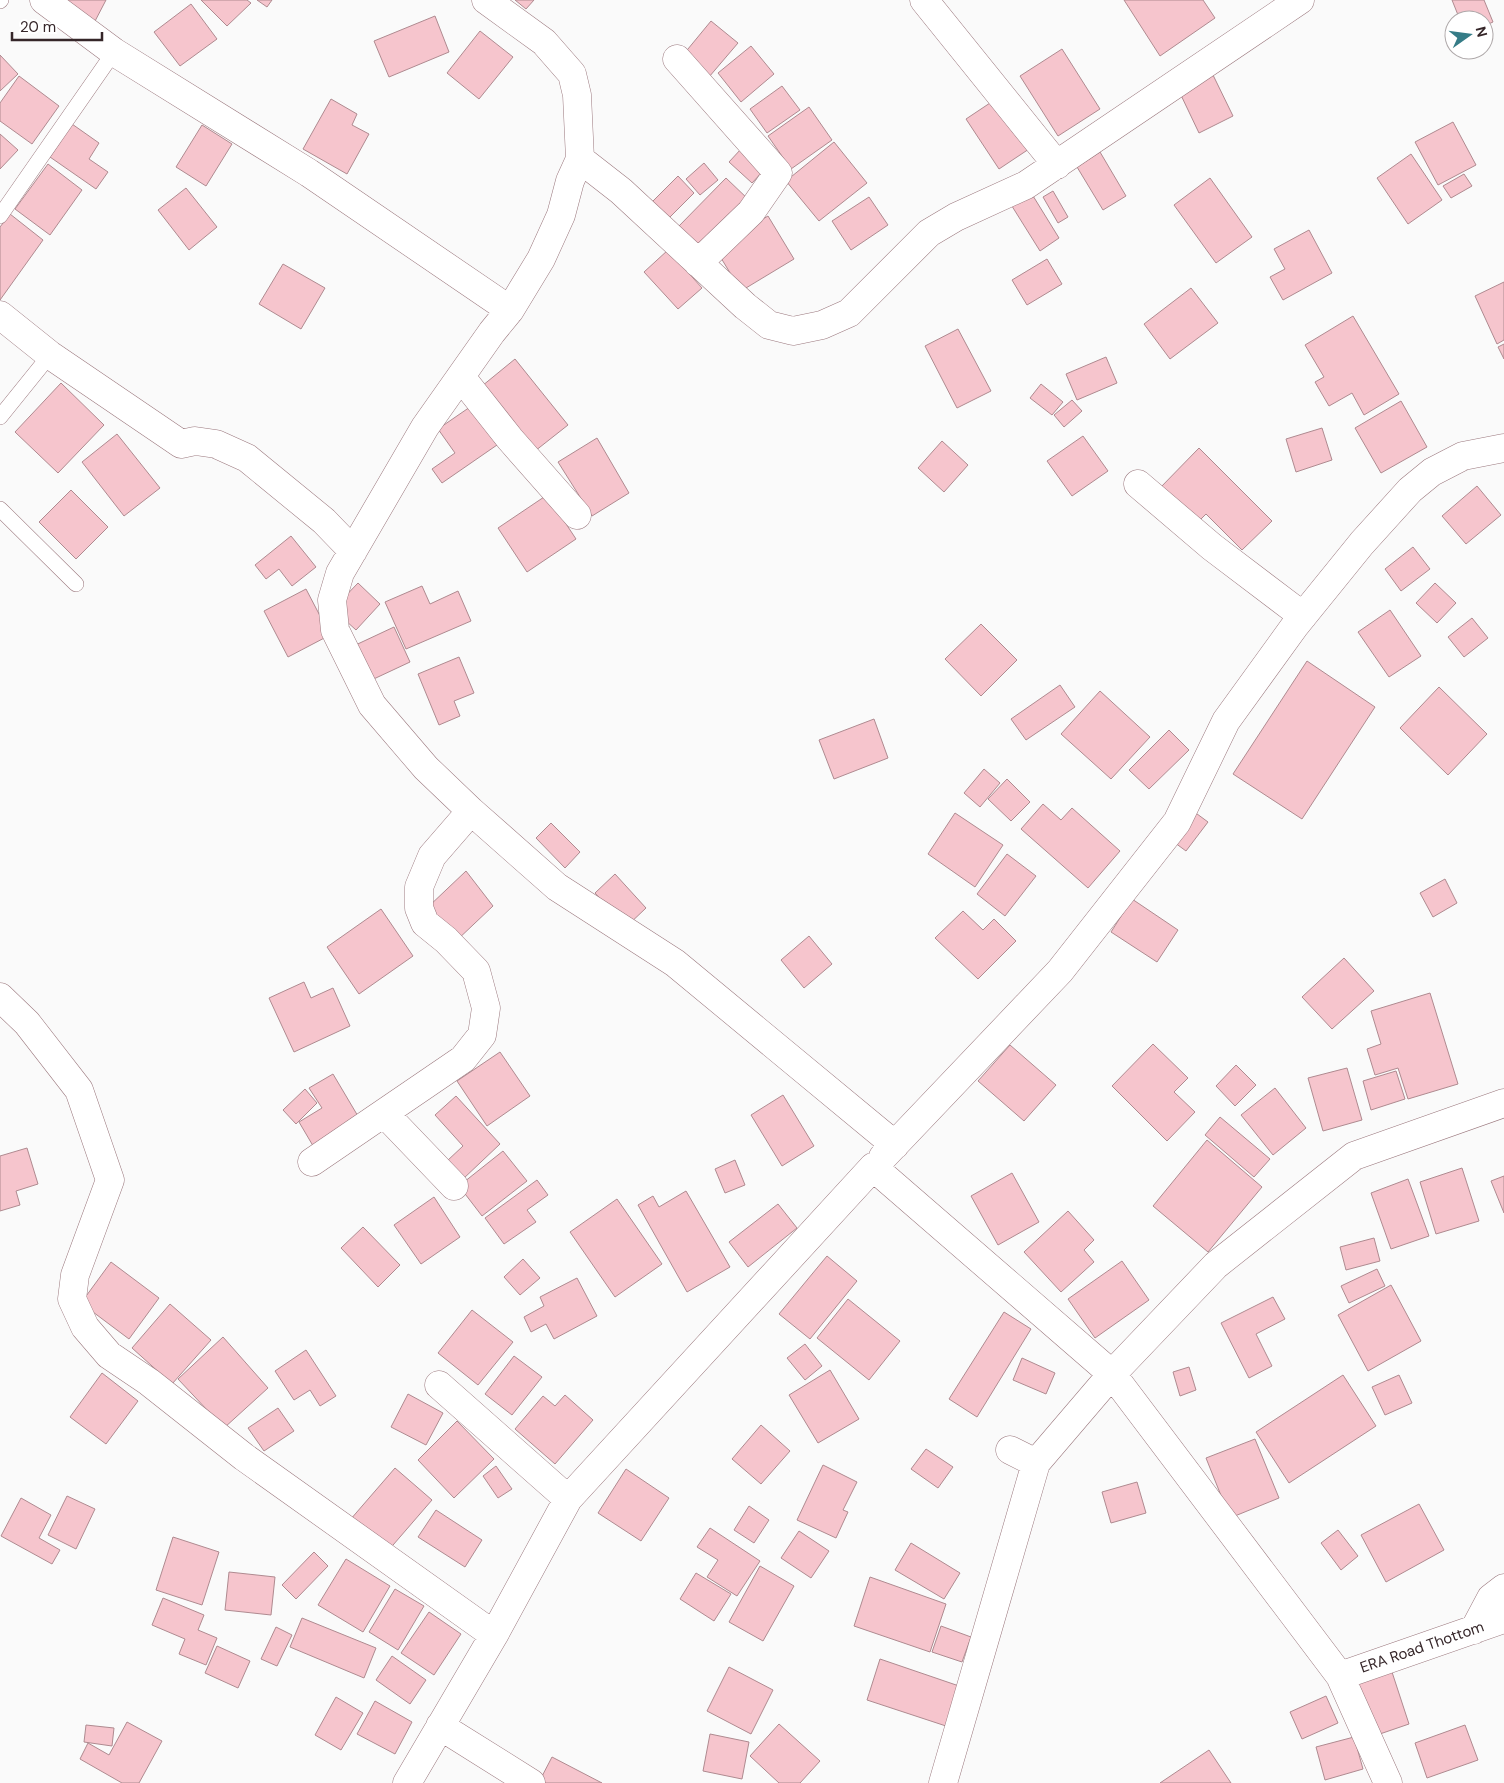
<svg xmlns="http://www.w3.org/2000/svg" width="1504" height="1783" font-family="'DM Sans',sans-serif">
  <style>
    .building { fill: #f6c5cd; stroke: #af8a90 }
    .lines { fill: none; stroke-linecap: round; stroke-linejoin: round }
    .service-casing { stroke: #9b787e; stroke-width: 16 }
    .minor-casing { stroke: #9b787e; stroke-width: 29 }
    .service { stroke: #fff; stroke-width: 15 }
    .minor { stroke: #fff; stroke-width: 28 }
    .labels { text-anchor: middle; stroke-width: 4; stroke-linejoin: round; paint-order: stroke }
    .street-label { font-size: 15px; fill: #352629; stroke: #fff }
  </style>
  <rect width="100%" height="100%" fill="#fafafa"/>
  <path class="building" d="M 47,0 L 106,0 L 93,25 Z
    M 201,0 L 247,0 L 251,3 L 227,26 Z
    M 257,0 L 272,0 L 267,7 Z
    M 515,0 L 534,0 L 526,9 Z
    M 1124,0 L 1203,0 L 1215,18 L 1160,56 Z
    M 1452,0 L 1484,0 L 1493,22 L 1484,26 L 1484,20 L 1460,20 Z
    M 191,4 L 217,39 L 180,66 L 154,32 Z
    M 435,16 L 449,52 L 389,77 L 374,41 Z
    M 711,21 L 738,43 L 709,77 L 683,55 Z
    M 480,31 L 513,57 L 479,99 L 447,73 Z
    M 751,46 L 774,74 L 741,102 L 718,73 Z
    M 1062,49 L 1100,109 L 1058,136 L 1020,76 Z
    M 0,55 L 18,74 L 0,91 Z
    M 1213,75 L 1233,116 L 1199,133 L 1179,91 Z
    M 19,76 L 59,106 L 32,144 L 0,121 L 0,103 Z
    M 782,86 L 800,110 L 767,133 L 750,109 Z
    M 999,97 L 1032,147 L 999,169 L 966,119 Z
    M 331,99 L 357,114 L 352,125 L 369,134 L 347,174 L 303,149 Z
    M 809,107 L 832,140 L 791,169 L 768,136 Z
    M 1453,122 L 1476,165 L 1438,185 L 1415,142 Z
    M 72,124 L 99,143 L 89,159 L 108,172 L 96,189 L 50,157 Z
    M 202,125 L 232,144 L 206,186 L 176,167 Z
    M 0,134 L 18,150 L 0,169 Z
    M 834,142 L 867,183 L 819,221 L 786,181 Z
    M 741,149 L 764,170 L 752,183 L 729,162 Z
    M 1100,152 L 1126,196 L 1103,210 L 1077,167 Z
    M 1411,154 L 1442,200 L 1408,224 L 1377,178 Z
    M 704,163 L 718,180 L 700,195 L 686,179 Z
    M 48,164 L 82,190 L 50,235 L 15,209 Z
    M 1464,174 L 1472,186 L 1451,198 L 1443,186 Z
    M 678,176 L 694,193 L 669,218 L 652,202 Z
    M 726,178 L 750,201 L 703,251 L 678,227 Z
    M 1210,178 L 1252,237 L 1216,263 L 1174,205 Z
    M 186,188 L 217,227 L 189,250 L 158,210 Z
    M 1030,191 L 1059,238 L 1040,251 L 1010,203 Z
    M 1053,191 L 1068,217 L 1058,223 L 1043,197 Z
    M 869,197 L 888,225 L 851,250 L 832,221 Z
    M 10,214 L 43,240 L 0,300 L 0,227 Z
    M 768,216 L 794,259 L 741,291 L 715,248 Z
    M 1309,230 L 1332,273 L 1283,300 L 1270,277 L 1285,269 L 1274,249 Z
    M 668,250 L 702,288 L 678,309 L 644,272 Z
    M 1047,259 L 1062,284 L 1027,305 L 1012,280 Z
    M 283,264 L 325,288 L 301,329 L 259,304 Z
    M 1504,282 L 1504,340 L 1497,344 L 1475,296 Z
    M 1191,288 L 1218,323 L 1170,359 L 1144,324 Z
    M 1353,316 L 1399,394 L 1364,415 L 1352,393 L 1329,406 L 1315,382 L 1324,377 L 1305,345 Z
    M 958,329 L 991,391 L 957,408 L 925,346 Z
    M 1504,344 L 1504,359 L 1498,347 Z
    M 1106,357 L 1117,383 L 1077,400 L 1066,374 Z
    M 515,359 L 568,425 L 535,451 L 482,386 Z
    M 61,383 L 104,425 L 58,473 L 15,432 Z
    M 1041,384 L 1063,402 L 1052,415 L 1030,398 Z
    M 1072,400 L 1082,411 L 1064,427 L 1054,415 Z
    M 1401,401 L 1427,447 L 1381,473 L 1355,428 Z
    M 470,407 L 497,445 L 442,483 L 432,469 L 455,453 L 438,429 Z
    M 1322,428 L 1332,460 L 1296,472 L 1286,439 Z
    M 117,434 L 160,488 L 124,516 L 82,462 Z
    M 1083,436 L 1108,471 L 1072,496 L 1047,461 Z
    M 597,438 L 629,493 L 592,516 L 558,462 Z
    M 942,441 L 968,465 L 944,492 L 918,468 Z
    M 1199,448 L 1272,521 L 1242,550 L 1206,514 L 1195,525 L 1159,489 Z
    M 1477,486 L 1501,515 L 1466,544 L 1442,516 Z
    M 71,490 L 108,527 L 76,559 L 39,522 Z
    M 547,495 L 576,539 L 527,572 L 498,528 Z
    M 291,536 L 316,567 L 292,586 L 279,569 L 266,579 L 255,565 Z
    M 1413,547 L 1430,569 L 1401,591 L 1385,569 Z
    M 358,583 L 380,604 L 356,630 L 333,609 Z
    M 1435,583 L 1456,603 L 1437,623 L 1416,603 Z
    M 422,586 L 430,604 L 458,591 L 471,621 L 406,649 L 385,602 Z
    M 306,589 L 330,635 L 288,657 L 264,611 Z
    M 1390,610 L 1421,656 L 1389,677 L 1358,632 Z
    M 1472,618 L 1488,638 L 1464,657 L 1448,637 Z
    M 981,624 L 1017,660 L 981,696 L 945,659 Z
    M 394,627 L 410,662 L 363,684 L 347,649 Z
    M 459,657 L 474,693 L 454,701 L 460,716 L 439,725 L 418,674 Z
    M 1307,661 L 1375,707 L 1302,819 L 1233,774 Z
    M 1060,685 L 1075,707 L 1026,740 L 1011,719 Z
    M 1439,687 L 1487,734 L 1448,775 L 1400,728 Z
    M 1100,691 L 1150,737 L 1111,779 L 1061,734 Z
    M 874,719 L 888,758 L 834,779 L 819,740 Z
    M 1169,730 L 1189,750 L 1149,789 L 1129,770 Z
    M 984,769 L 1000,783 L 980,807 L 964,793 Z
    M 1007,779 L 1030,802 L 1011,821 L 988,799 Z
    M 1043,804 L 1061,820 L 1072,808 L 1120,851 L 1088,888 L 1021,829 Z
    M 1189,808 L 1208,822 L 1186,851 L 1167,837 Z
    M 955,813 L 1003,845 L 975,887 L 928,854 Z
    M 551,823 L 580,852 L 565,868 L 536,838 Z
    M 1007,854 L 1036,876 L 1005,916 L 977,894 Z
    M 466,871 L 493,906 L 455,942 L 427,908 Z
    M 615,874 L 646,908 L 626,927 L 595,893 Z
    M 1445,879 L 1457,903 L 1433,917 L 1420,893 Z
    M 1132,899 L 1178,930 L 1157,962 L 1111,932 Z
    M 381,909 L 413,956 L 359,994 L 327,947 Z
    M 963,911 L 983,930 L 994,919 L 1016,941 L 978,979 L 935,938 Z
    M 809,936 L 832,964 L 804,988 L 781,960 Z
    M 1344,958 L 1374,991 L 1332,1029 L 1302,997 Z
    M 304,982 L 311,998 L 333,988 L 350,1026 L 294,1052 L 269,998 Z
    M 1430,993 L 1458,1084 L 1408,1099 L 1398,1068 L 1375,1075 L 1367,1049 L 1381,1044 L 1371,1011 Z
    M 1153,1044 L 1188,1078 L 1174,1092 L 1195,1112 L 1167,1141 L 1112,1086 Z
    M 1010,1045 L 1056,1085 L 1024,1121 L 978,1081 Z
    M 500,1052 L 530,1096 L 487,1126 L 457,1081 Z
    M 1236,1065 L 1256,1085 L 1235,1106 L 1216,1086 Z
    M 1347,1068 L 1362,1120 L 1323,1131 L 1308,1078 Z
    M 1396,1071 L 1405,1099 L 1371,1110 L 1363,1081 Z
    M 333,1074 L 365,1128 L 319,1156 L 299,1122 L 322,1108 L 309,1088 Z
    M 1275,1088 L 1306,1128 L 1273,1155 L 1241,1115 Z
    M 305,1089 L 317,1103 L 296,1124 L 283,1110 Z
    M 783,1095 L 814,1146 L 782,1166 L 751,1115 Z
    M 456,1096 L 500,1144 L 463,1179 L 447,1161 L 463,1146 L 435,1115 Z
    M 1220,1117 L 1270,1159 L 1254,1177 L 1205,1135 Z
    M 1207,1140 L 1262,1187 L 1208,1252 L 1153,1206 Z
    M 27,1148 L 38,1184 L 16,1191 L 20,1205 L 0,1211 L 0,1156 Z
    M 503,1151 L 527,1181 L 482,1216 L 459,1186 Z
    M 735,1160 L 745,1185 L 725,1193 L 715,1169 Z
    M 1462,1168 L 1479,1221 L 1436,1234 L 1420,1182 Z
    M 1012,1173 L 1039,1222 L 998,1245 L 971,1196 Z
    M 1504,1176 L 1504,1213 L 1491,1181 Z
    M 1408,1179 L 1429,1236 L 1391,1249 L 1371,1193 Z
    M 537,1180 L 548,1195 L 527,1210 L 536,1222 L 504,1244 L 485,1218 Z
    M 686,1191 L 730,1267 L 687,1292 L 638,1205 L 653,1196 L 659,1207 Z
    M 434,1197 L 460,1237 L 421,1264 L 394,1225 Z
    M 617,1199 L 662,1264 L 615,1297 L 570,1232 Z
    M 778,1204 L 797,1228 L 748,1267 L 729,1242 Z
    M 1068,1211 L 1094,1240 L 1084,1250 L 1094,1262 L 1061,1292 L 1024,1252 Z
    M 363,1227 L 400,1265 L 378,1287 L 341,1248 Z
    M 1374,1238 L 1380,1261 L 1346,1270 L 1340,1247 Z
    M 827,1256 L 857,1281 L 810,1339 L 779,1314 Z
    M 523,1259 L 540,1278 L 520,1295 L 504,1277 Z
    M 1122,1261 L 1149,1300 L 1095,1338 L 1068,1299 Z
    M 111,1262 L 159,1298 L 129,1339 L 81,1303 Z
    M 1377,1269 L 1385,1286 L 1349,1303 L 1341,1286 Z
    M 577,1278 L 597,1316 L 554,1339 L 546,1324 L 531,1332 L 524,1317 L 544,1306 L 540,1297 Z
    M 1391,1285 L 1421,1341 L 1368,1371 L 1338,1315 Z
    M 1273,1297 L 1285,1319 L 1256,1334 L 1272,1366 L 1249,1378 L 1221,1323 Z
    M 848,1299 L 900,1341 L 869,1380 L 817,1338 Z
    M 170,1304 L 211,1340 L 172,1384 L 132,1348 Z
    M 472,1310 L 513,1342 L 478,1385 L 438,1353 Z
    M 1004,1312 L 1031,1329 L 977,1417 L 949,1399 Z
    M 223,1337 L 268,1388 L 224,1428 L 178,1379 Z
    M 805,1344 L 822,1366 L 805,1380 L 787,1358 Z
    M 306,1350 L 336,1396 L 320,1406 L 310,1390 L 294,1400 L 275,1371 Z
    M 514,1356 L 542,1377 L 512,1415 L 485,1394 Z
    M 1022,1358 L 1055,1373 L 1046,1394 L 1013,1380 Z
    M 1189,1367 L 1196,1390 L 1180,1396 L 1173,1372 Z
    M 830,1370 L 859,1419 L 818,1443 L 789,1395 Z
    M 102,1373 L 138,1401 L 106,1444 L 70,1417 Z
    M 1343,1375 L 1376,1426 L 1289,1483 L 1256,1432 Z
    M 1399,1375 L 1412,1403 L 1385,1415 L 1372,1387 Z
    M 408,1394 L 443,1413 L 426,1445 L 391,1427 Z
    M 565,1395 L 593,1420 L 555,1464 L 515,1429 L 543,1396 L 555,1406 Z
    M 278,1408 L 294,1431 L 264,1451 L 248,1428 Z
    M 457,1421 L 494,1459 L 454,1498 L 418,1460 Z
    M 761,1425 L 790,1451 L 761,1484 L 732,1459 Z
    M 1255,1439 L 1279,1498 L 1230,1518 L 1206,1458 Z
    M 926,1449 L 953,1467 L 938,1488 L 911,1469 Z
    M 823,1465 L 857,1482 L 843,1510 L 848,1512 L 836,1538 L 797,1520 Z
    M 496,1466 L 512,1489 L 498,1498 L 483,1476 Z
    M 395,1468 L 432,1500 L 387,1552 L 350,1520 Z
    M 626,1469 L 669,1498 L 641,1541 L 598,1513 Z
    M 1137,1482 L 1146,1513 L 1111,1523 L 1102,1492 Z
    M 67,1496 L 95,1509 L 76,1549 L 48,1535 Z
    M 21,1498 L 51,1515 L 39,1538 L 60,1550 L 52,1564 L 1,1536 Z
    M 1419,1504 L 1444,1550 L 1386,1582 L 1361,1535 Z
    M 749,1506 L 769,1520 L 754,1543 L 734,1530 Z
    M 436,1510 L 482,1540 L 465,1567 L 418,1537 Z
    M 710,1528 L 760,1561 L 737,1596 L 707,1577 L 718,1560 L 697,1547 Z
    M 1338,1530 L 1358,1556 L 1341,1570 L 1321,1543 Z
    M 799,1531 L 829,1551 L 811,1578 L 781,1558 Z
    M 173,1537 L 219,1552 L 202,1605 L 156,1590 Z
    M 911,1543 L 960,1573 L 944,1599 L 895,1570 Z
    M 314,1552 L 328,1566 L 296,1599 L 282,1585 Z
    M 346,1559 L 390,1586 L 363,1632 L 318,1605 Z
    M 760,1566 L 794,1586 L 763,1641 L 729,1622 Z
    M 229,1572 L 275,1577 L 271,1615 L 225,1610 Z
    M 696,1573 L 731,1594 L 714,1621 L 680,1599 Z
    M 870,1577 L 946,1604 L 930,1652 L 854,1626 Z
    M 395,1589 L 424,1606 L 398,1650 L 369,1632 Z
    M 163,1598 L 204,1615 L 198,1630 L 217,1638 L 206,1665 L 179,1654 L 185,1639 L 152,1625 Z
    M 429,1612 L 461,1634 L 434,1675 L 401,1653 Z
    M 302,1618 L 376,1648 L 364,1678 L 290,1647 Z
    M 941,1626 L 971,1637 L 962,1662 L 932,1652 Z
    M 276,1627 L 292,1635 L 277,1666 L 261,1659 Z
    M 217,1646 L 250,1661 L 238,1688 L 205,1673 Z
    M 392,1656 L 426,1680 L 410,1704 L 376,1680 Z
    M 880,1659 L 962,1687 L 949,1727 L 867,1700 Z
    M 729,1667 L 773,1690 L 751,1734 L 707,1711 Z
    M 1391,1669 L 1409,1724 L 1374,1736 L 1355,1681 Z
    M 1326,1696 L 1338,1723 L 1302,1739 L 1290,1712 Z
    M 336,1697 L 363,1713 L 341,1750 L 315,1735 Z
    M 375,1701 L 412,1722 L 395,1754 L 357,1734 Z
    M 127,1722 L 162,1741 L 139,1783 L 122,1783 L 80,1759 L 88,1743 L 109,1755 Z
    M 779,1724 L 820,1761 L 800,1783 L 779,1783 L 750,1756 Z
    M 86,1725 L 114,1728 L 112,1746 L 84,1742 Z
    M 1465,1725 L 1478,1760 L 1427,1778 L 1415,1743 Z
    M 710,1734 L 749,1742 L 742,1779 L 703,1771 Z
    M 1354,1737 L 1363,1769 L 1325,1780 L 1316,1747 Z
    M 1209,1750 L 1231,1783 L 1160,1783 Z
    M 552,1757 L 602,1783 L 541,1783 L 539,1782 Z"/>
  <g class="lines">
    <defs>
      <path id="service" d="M 0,1 L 1,0
        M 0,216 L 114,52
        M 0,417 L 50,355
        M 0,509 L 76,584"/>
      <path id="minor" d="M 44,0 L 114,52 L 309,173 L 510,310
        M 486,0 L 544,42 L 572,74 L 577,95 L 580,159 L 570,181 L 561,215 L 541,259 L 510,310 L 492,332 L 425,427 L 340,573 L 332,600 L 335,630 L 372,705 L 426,768 L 471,811 L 557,887 L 675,963 L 895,1145
        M 924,0 L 1057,165
        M 677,59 L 778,173 L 751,212 L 698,263
        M 580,159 L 621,191 L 745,306 L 769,325 L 793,331 L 822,325 L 849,313 L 929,233 L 956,217 L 1026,185 L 1300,0
        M 0,315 L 50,355 L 181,444 L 195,441 L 216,444 L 247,458 L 324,521 L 353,551
        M 461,377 L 510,439 L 577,515
        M 1138,484 L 1212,547 L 1303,616
        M 0,997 L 27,1023 L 79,1090 L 110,1180 L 75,1275 L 72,1299 L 85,1327 L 109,1355 L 149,1382 L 244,1457 L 494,1635
        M 384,1113 L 454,1186
        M 883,1157 L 1060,971 L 1177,822 L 1226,721 L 1294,627 L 1362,543 L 1410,490 L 1432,472 L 1463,456 L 1504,448
        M 312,1162 L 463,1059 L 482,1035 L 486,1008 L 476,971 L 446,940 L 425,923 L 419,908 L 419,887 L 432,856 L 471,811
        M 439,1385 L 568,1499
        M 1010,1450 L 1036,1463
        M 1474,1630 L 1491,1598 L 1504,1588
        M 1340,1676 L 1504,1619
        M 440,1726 L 531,1783
        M 407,1783 L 494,1635 L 568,1499 L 873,1167 L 1112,1374 L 1340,1676 L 1388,1783
        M 943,1783 L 1036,1463 L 1112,1374 L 1216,1265 L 1354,1156 L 1504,1103"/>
    </defs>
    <use href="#service" class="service-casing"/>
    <use href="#minor" class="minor-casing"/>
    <use href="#service" class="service"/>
    <use href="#minor" class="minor"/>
  </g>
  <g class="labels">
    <g class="street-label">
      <text transform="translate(1422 1647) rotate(-19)" y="5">ERA Road Thottom</text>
    </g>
  </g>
  <g transform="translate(1469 35) rotate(76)"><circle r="24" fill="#ffffff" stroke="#aea8a9"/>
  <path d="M0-4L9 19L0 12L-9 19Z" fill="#357c87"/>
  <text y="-8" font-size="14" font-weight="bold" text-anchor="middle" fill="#352629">N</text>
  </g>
  <path d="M12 32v8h90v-8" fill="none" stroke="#352629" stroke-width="2.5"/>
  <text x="20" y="32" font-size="15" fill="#352629" stroke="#ffffff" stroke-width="4" paint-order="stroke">20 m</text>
</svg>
